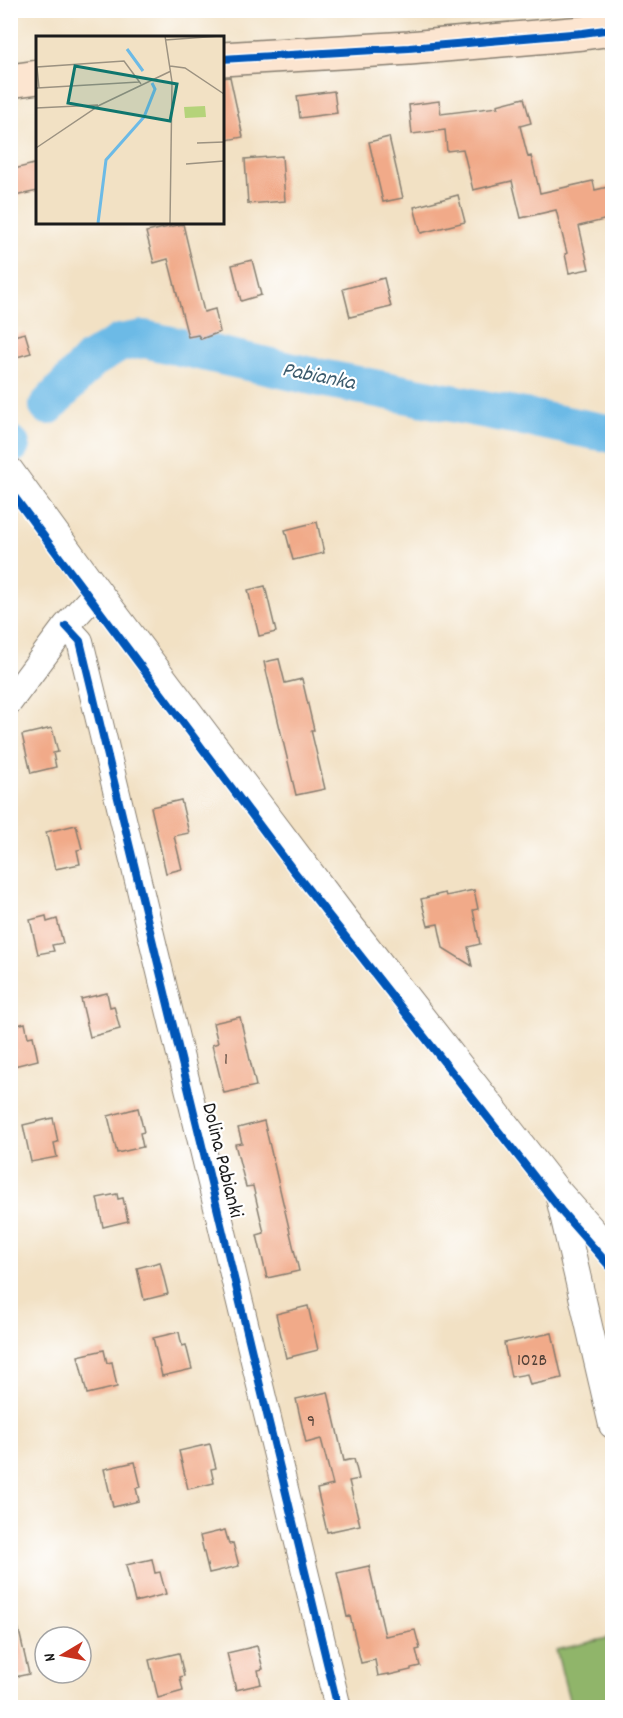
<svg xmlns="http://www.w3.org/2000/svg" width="623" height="1718" font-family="Dekko,sans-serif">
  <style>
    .forest { fill: #90b56a; stroke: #566843; stroke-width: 1.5 }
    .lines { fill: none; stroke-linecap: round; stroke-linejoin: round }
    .river { stroke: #6cbae6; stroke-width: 38 }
    .building { fill: #f1aa89 }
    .minor-casing { stroke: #877e70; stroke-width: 28 }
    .secondary-casing { stroke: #877e70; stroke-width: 36 }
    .minor { stroke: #fff; stroke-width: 26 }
    .secondary { stroke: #fce5d0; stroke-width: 33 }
    .cycleway-casing { stroke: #fff; stroke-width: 11 }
    .cycleway { stroke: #0057b8; stroke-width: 8 }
    .labels { text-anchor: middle; stroke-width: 4.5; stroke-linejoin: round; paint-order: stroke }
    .number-label { font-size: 18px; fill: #514037 }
    .street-label { font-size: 21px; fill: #1c1c1c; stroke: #fff }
    .water-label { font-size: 22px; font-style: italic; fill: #3c5b6d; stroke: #fff }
    .inset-river { fill: none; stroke: #6cbae6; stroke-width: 3 }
    .inset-road { fill: none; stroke: #9c9281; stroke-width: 1.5 }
    .view { fill: #0f766e; fill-opacity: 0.15; stroke: #0f766e; stroke-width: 3 }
    .inset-edge { fill: none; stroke: #1c1c1c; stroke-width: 3 }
  </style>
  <rect width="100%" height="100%" fill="#fff"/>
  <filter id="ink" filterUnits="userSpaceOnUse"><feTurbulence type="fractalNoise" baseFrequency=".0167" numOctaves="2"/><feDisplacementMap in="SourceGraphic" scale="12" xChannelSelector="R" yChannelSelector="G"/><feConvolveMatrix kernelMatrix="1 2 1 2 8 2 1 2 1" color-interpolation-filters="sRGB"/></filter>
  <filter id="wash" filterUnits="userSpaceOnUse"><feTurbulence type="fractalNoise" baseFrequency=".008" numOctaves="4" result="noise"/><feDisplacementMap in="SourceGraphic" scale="24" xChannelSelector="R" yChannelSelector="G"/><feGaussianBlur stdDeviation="1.35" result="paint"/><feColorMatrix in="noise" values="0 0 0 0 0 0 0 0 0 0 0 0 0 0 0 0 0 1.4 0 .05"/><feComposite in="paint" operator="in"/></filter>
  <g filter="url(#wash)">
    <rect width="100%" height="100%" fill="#f2e1c4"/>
    <path class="forest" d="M 612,1637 L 612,1707 L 571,1707 L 556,1650 Z"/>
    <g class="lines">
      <path class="river" d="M 48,406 L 91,360 L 120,343 L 144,339 L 316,377 L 612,434
        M 10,445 L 11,445"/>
    </g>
    <g id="blocks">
      <path class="building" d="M 230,77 L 243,137 L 227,140 L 222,115 L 222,78 Z
        M 334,91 L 337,113 L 300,118 L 297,96 Z
        M 524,98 L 531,123 L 520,126 L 528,157 L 531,156 L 540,193 L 593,181 L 595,190 L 612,186 L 612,218 L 579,226 L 589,269 L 569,273 L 565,254 L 567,253 L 556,210 L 521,218 L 512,181 L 473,190 L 463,149 L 447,151 L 445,130 L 412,134 L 409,105 L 439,101 L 441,114 L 498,107 L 497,105 Z
        M 389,137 L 403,198 L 383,202 L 369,142 Z
        M 282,156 L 285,201 L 248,204 L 245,159 Z
        M 38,163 L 38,191 L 10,197 L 10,170 Z
        M 458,195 L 465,222 L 421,233 L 414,207 Z
        M 183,224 L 204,312 L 215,309 L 220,332 L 201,339 L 198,335 L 188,337 L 168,259 L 154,263 L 146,232 Z
        M 252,260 L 261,295 L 241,301 L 232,265 Z
        M 384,278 L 391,307 L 350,317 L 343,289 Z
        M 25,333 L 31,353 L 10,359 L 10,337 Z
        M 317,522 L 324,553 L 293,560 L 285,530 Z
        M 265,586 L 276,632 L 259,636 L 248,590 Z
        M 279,659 L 285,683 L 302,679 L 314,730 L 311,730 L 325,789 L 296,795 L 264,662 Z
        M 52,728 L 58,752 L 53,753 L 56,767 L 31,773 L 22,735 Z
        M 181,800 L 189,833 L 174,836 L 182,869 L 166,873 L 151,807 Z
        M 76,825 L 82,849 L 77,850 L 80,864 L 55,869 L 46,832 Z
        M 474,890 L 478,909 L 473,910 L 480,944 L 468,947 L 472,966 L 443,948 L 438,924 L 428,926 L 421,899 L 445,893 L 446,896 Z
        M 46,916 L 47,922 L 57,919 L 63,943 L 52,945 L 54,951 L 38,954 L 30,920 Z
        M 107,993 L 110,1007 L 114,1006 L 120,1029 L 90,1037 L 81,999 Z
        M 240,1017 L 256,1086 L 224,1093 L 212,1045 L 218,1043 L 213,1023 Z
        M 25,1023 L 28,1037 L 33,1036 L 38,1060 L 10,1067 L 10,1027 Z
        M 138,1108 L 144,1132 L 140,1133 L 143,1147 L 117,1153 L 108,1116 Z
        M 53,1118 L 58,1142 L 54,1143 L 57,1157 L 31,1162 L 23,1125 Z
        M 264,1121 L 299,1271 L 267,1278 L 257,1235 L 264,1233 L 253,1186 L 246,1187 L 235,1144 L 242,1143 L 238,1128 Z
        M 117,1194 L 118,1199 L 123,1198 L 128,1221 L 103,1227 L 97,1198 Z
        M 160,1262 L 168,1294 L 144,1300 L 137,1268 Z
        M 308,1306 L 318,1350 L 286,1358 L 276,1314 Z
        M 179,1332 L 182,1346 L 186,1345 L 192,1369 L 162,1376 L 153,1338 Z
        M 552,1333 L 562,1378 L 530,1385 L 527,1374 L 511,1377 L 504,1343 Z
        M 104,1350 L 107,1363 L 112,1362 L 117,1387 L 87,1394 L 78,1356 Z
        M 328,1392 L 344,1461 L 354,1459 L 359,1479 L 349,1481 L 360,1525 L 327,1532 L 317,1489 L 333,1485 L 321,1439 L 306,1443 L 296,1399 Z
        M 210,1444 L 216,1468 L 211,1469 L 214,1483 L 188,1489 L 179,1451 Z
        M 135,1462 L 141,1487 L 136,1488 L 139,1501 L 113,1507 L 104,1469 Z
        M 225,1530 L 229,1544 L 233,1543 L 239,1566 L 209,1573 L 200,1536 Z
        M 152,1559 L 155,1573 L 160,1572 L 166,1594 L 135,1602 L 126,1565 Z
        M 369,1566 L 385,1636 L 415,1630 L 420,1649 L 416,1650 L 420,1666 L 411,1668 L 411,1670 L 389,1675 L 389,1674 L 378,1676 L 375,1660 L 361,1663 L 350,1616 L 347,1617 L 337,1573 Z
        M 17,1622 L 29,1674 L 10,1678 L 10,1623 Z
        M 257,1646 L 263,1669 L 258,1670 L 261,1684 L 236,1690 L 227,1653 Z
        M 179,1653 L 184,1676 L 180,1677 L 183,1691 L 158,1698 L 149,1660 Z"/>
    </g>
  </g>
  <g filter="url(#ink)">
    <use href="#blocks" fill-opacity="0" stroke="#877e70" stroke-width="1.5"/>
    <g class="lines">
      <defs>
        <path id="minor" d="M 10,470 L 98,591 L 344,917 L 557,1190 L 612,1252
          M 66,626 L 80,641 L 338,1708
          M 10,701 L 66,626 L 98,591
          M 558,1193 L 612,1425"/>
        <path id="secondary" d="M 222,59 L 409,48 L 583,33 L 612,29
          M 10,81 L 38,77"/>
      </defs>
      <use href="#minor" class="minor-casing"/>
      <use href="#secondary" class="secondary-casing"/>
      <use href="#minor" class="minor"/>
      <use href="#secondary" class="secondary"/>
      <defs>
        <path id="cycleway" d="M 222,59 L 409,48 L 583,33 L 612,29
          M 10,491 L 293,870 L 562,1212 L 612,1269
          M 66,626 L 80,641 L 338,1708"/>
      </defs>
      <use href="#cycleway" class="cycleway-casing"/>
      <use href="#cycleway" class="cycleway"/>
    </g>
  </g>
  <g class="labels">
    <g class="number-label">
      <text x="226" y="1064">1</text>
      <text x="532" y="1365">102B</text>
      <text x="311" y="1426">9</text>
    </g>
    <g class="street-label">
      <text transform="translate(224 1160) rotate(76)" y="7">Dolina Pabianki</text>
    </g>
    <g class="water-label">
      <text transform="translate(319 374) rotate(11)" y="8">Pabianka</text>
    </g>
  </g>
  <g transform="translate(36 36)">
    <rect width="188" height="188" fill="#f2e1c4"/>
    <path d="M 169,70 L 170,81 L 149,82 L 148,71 Z" fill="#b5d37a"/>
    <path class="inset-river" d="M 91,13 L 107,35M 62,187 L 70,124 L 108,81 L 119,53 L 116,47"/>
    <path class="inset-road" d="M 129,0 L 136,46 L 134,187M 129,4 L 184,0M 134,30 L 149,32 L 188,58M 1,52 L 103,46M 3,52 L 1,31 L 88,25 L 105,48M 0,72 L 62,69M 161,107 L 188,106M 0,112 L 64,69 L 135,35M 150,128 L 188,125"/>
    <path class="view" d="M 39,30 L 141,48 L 134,85 L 32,67 Z"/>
    <rect width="188" height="188" class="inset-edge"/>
  </g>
  <rect width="623" height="1718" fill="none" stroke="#fff" stroke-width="36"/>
  <g transform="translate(63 1655) rotate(260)"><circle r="28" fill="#ffffff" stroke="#a4a4a4" stroke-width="1.5"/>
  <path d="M0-4.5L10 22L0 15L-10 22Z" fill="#c8321e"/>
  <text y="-9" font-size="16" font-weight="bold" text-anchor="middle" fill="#1c1c1c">N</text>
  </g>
</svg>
